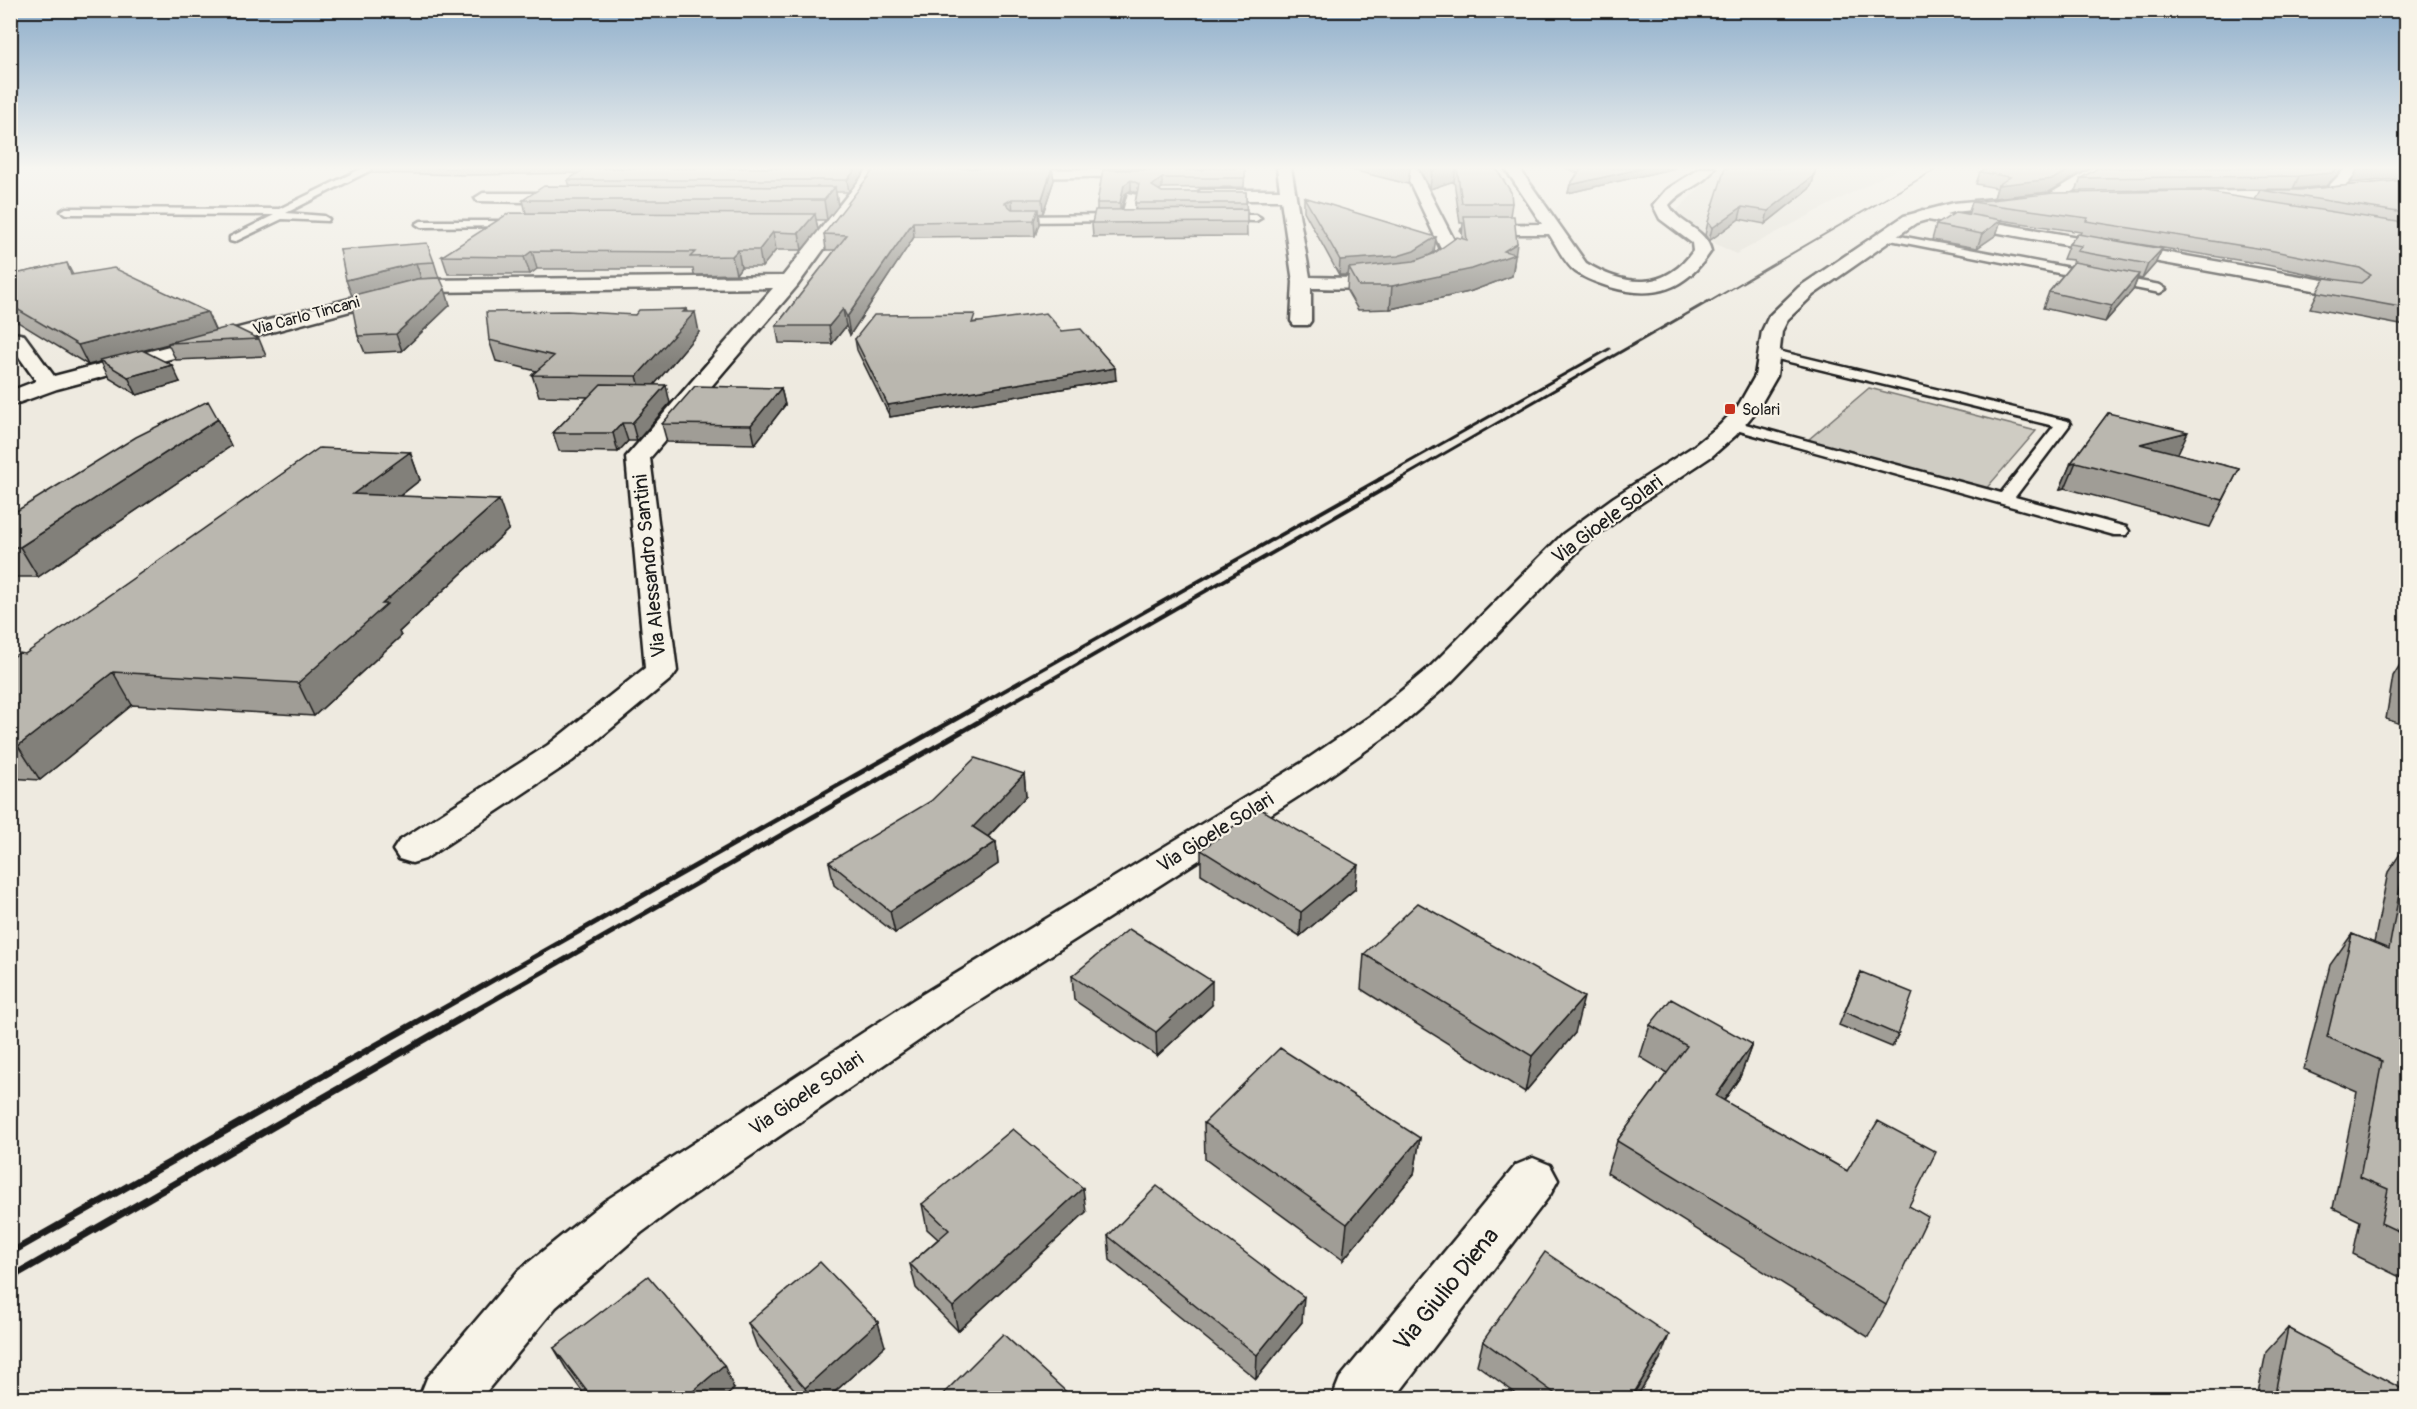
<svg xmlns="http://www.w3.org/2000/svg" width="2417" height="1409" font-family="Pangolin,sans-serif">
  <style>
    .built { fill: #dedbd1 }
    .green { fill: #cfccc3; stroke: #767470; stroke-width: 1.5 }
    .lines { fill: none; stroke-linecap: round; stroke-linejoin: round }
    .lane-casing { stroke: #1c1c1c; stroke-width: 5 }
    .street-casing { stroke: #1c1c1c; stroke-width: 5 }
    .secondary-casing { stroke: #1c1c1c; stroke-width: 5 }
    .lane { fill: #f7f3e8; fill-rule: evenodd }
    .street { fill: #f7f3e8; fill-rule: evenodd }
    .secondary { fill: #f7f3e8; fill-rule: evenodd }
    .rail-far4 { stroke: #1c1c1c; stroke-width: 2 }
    .rail-far3 { stroke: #1c1c1c; stroke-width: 3 }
    .rail-far2 { stroke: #1c1c1c; stroke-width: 4 }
    .rail-far1 { stroke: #1c1c1c; stroke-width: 5 }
    .rail { stroke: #1c1c1c; stroke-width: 7 }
    .wall { fill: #a09d96; stroke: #1c1c1c; stroke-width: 1.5; fill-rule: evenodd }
    .shaded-wall { fill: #82807a; stroke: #1c1c1c; stroke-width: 1.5 }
    .building { fill: #bab7af; stroke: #1c1c1c; stroke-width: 1.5 }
    .poi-dot { fill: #c8321e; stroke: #f7f3e8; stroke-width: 2 }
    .labels { text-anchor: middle; stroke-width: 4.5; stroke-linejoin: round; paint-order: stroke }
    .far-street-label { font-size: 16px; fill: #1c1c1c; stroke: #f7f3e8 }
    .far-poi-label { font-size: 16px; fill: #1c1c1c; stroke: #f7f3e8; text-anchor: start }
    .street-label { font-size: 20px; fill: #1c1c1c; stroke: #f7f3e8 }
    .near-street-label { font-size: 24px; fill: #1c1c1c; stroke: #f7f3e8 }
  </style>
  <rect width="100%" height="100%" fill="#eeeae0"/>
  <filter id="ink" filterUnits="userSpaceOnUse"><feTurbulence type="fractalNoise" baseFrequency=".0167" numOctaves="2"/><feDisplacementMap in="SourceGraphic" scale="12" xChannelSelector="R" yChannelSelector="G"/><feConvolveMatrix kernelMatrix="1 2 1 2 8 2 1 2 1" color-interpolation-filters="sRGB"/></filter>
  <g filter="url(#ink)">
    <path class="built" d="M 1720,168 L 1899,168 L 1736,254 L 1716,244 L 1676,211 Z"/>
    <path class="green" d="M 1869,388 L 2036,431 L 1985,490 L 1808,440 Z"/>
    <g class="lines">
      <defs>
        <path id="lane" d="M 363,168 L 375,168 L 286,213 L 324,216 L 329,219 L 328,221 L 282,219 L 234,242 L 230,241 L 230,237 L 274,215 L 66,214 L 61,211 L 66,208 L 279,209 Z
          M 1128,193 L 1137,195 L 1132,218 L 1127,221 L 1013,222 L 1008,219 L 1013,216 L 1122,215 Z
          M 1220,215 L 1256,215 L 1261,218 L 1256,221 L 1216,220 L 1215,218 Z
          M 520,221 L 524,222 L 524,226 L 421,227 L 416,224 L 421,221 Z
          M 1884,233 L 2160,285 L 2166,289 L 2160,293 L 1880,238 L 1879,236 Z
          M 1770,349 L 2068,421 L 2070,424 L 2068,427 L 2015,497 L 2126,527 L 2129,531 L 2126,535 L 2114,535 L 1729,428 L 1727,425 L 1734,421 L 2001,493 L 2054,426 L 1765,356 L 1763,353 Z"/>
        <path id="street" d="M 869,168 L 883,168 L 797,286 L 650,458 L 677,671 L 672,678 L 572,761 L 425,859 L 412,863 L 399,859 L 393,850 L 399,841 L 548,745 L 645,668 L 626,457 L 773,288 L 422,292 L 57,389 L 10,406 L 10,391 L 36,381 L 10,344 L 10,332 L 24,335 L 54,376 L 422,280 L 783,276 Z
          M 1277,168 L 1291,168 L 1310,277 C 1352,278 1411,283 1441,249 L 1403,168 L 1417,168 L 1459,250 C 1429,293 1358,289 1311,288 L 1311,321 L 1308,325 L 1294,325 L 1291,321 L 1293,282 L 1281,200 L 1201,200 L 1193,195 L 1201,190 L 1280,190 Z
          M 1505,168 L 1519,168 L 1586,263 C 1625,287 1665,291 1693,251 L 1692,243 L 1660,219 L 1653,205 L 1666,190 L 1700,168 L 1715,168 C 1704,185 1682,189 1669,205 C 1679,225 1706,228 1711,251 C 1685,290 1655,300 1610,287 C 1598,283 1587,280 1576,272 C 1565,264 1557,246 1549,234 L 1464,234 L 1462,230 L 1470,225 L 1542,224 Z
          M 2093,168 L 2110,168 L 2055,202 L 2043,202 L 2041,199 Z
          M 2346,168 L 2361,168 L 2337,196 L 2325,196 L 2323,193 L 2325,190 Z
          M 1147,169 L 1152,170 L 1154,173 L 1152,176 L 1010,178 L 1003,174 L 1010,170 Z
          M 483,193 L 572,193 L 580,198 L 572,203 L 477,201 L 475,198 Z
          M 1923,210 L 2352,285 L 2361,291 L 2352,297 L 1917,218 L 1915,215 L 1917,212 Z
          M 1533,1158 L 1550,1165 L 1558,1180 L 1550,1195 L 1395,1398 L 1332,1398 L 1340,1378 L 1516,1165 Z"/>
        <path id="secondary" d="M 2300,190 L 2308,195 L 2306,198 L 2193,202 L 2185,197 L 2193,192 Z
          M 2015,197 L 2023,202 L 2021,205 L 1954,212 L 1916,223 L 1813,295 L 1788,319 L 1782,331 L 1777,376 L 1758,409 L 1736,435 L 1712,456 L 1632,509 L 1583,546 L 1452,681 L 1396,729 L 1324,780 L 943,1024 L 676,1207 L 641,1233 L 556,1307 L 481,1398 L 419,1398 L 427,1378 L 518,1271 L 605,1201 L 913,1000 L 1300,764 L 1372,715 L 1430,667 L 1563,534 L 1614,497 L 1694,446 L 1720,425 L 1738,406 L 1755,376 L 1762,331 L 1769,316 L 1799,287 L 1904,216 L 1954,203 Z"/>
      </defs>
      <use href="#lane" class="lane-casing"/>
      <use href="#street" class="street-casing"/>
      <use href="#secondary" class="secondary-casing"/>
      <use href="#lane" class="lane"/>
      <use href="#street" class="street"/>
      <use href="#secondary" class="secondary"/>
      <path class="rail-far4" d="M 1707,303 L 1938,168"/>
      <path class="rail-far3" d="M 1379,479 L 1609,349
        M 1400,479 L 1709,301"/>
      <path class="rail-far2" d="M 970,710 L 1382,478
        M 998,710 L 1403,478"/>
      <path class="rail-far1" d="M 435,1013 L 973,709
        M 471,1013 L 1001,709"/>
      <path class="rail" d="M 10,1253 L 437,1011
        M 10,1278 L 474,1011"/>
    </g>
    <path class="wall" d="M 371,168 L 867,168 L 849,192 L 836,192 L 838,206 L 827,220 L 816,220 L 818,230 L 802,250 L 776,250 L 762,267 L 741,267 L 736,274 L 694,275 L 693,269 L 537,269 L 530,274 L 448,274 L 442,256 L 526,213 L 523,200 L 570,187 L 568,180 L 578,173 L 470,175 L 373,173 Z
      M 1203,168 L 1245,168 L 1244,187 L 1162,188 L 1159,190 L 1162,192 L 1246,192 L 1247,236 L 1093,237 L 1092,223 L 1097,210 L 1097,203 L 1103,170 L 1202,170 L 1204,168 ZM 1131,190 L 1137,193 L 1135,203 L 1136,210 L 1121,210 L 1125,194 Z
      M 1344,168 L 1410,168 L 1408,184 Z
      M 1419,168 L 1496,168 L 1512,203 L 1510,216 L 1514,265 L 1512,276 L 1469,292 L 1390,309 L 1358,310 L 1347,291 L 1348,275 L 1339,275 L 1304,211 L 1304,197 L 1434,252 L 1429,256 L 1462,238 L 1463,223 L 1460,223 L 1454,181 L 1430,189 Z
      M 1566,168 L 1675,168 L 1568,193 L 1570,185 L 1578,173 Z
      M 1988,168 L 2049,192 L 1994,198 L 1997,188 L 1976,184 L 1980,172 Z
      M 2344,168 L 2326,186 L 2293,189 L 2076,191 L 2081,178 Z
      M 1815,172 L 1812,184 L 1809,189 L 1765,224 L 1739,219 L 1709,241 L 1705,235 L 1708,222 Z
      M 1054,180 L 1043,213 L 1038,214 L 1039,224 L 1035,236 L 914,237 L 850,335 L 846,326 L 832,344 L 779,343 L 776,326 L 835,250 L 826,250 L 824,234 Z
      M 2406,180 L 2406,326 L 2310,308 L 2325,278 L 2337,280 L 2262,264 L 2101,238 L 2162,249 L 2155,264 L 2142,279 L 2138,278 L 2133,290 L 2105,322 L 2043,308 L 2049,292 L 2071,265 L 2073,260 L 2063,259 L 2069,244 L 2080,234 L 2081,232 L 2000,220 L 2001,220 L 1996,235 L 1977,248 L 1932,240 L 1936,225 L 1968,215 L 1972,202 L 2255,200 L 2260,190 L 2299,190 Z
      M 340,250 L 434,262 L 439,278 L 418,279 L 450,305 L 402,351 L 365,353 L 358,336 L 352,295 Z
      M 67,263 L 73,275 L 207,312 L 215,331 L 259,339 L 266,356 L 176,360 L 168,344 L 144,350 L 180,382 L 137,395 L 109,378 L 101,362 L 88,365 L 18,322 L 10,326 L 10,275 Z
      M 686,309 L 687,312 L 699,332 L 654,385 L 670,403 L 637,441 L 628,441 L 618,452 L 559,451 L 553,433 L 588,397 L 539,396 L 532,375 L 536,371 L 496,361 L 489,340 L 635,315 Z
      M 976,322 L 1062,331 L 1116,380 L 890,417 L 857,350 L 855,339 Z
      M 781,388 L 785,405 L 755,444 L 667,442 L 662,424 Z
      M 2108,413 L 2178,454 L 2239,469 L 2210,527 L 2065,488 L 2060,489 L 2071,463 Z
      M 218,419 L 231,446 L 38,577 L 10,577 L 10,515 Z
      M 410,452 L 420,480 L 400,496 L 509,529 L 399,632 L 401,636 L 314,716 L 132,705 L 40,780 L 10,778 L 10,659 L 25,654 Z
      M 2406,655 L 2406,726 L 2386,719 L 2393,676 Z
      M 1024,774 L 1026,796 L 988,837 L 996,842 L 998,864 L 895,933 L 834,885 L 829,862 Z
      M 2406,845 L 2406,1280 L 2353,1254 L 2360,1221 L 2333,1208 L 2357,1092 L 2304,1069 L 2330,965 L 2352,934 L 2374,943 L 2388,872 Z
      M 1201,850 L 1355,889 L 1300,936 L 1201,874 Z
      M 1364,954 L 1575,1033 L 1525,1092 L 1361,989 Z
      M 1861,972 L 1898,1035 L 1892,1047 L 1839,1025 Z
      M 1072,976 L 1212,1005 L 1157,1056 L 1074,1000 Z
      M 1650,1025 L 1752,1044 L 1740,1077 L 1724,1101 L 1909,1206 L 1886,1305 L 1868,1337 L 1607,1173 L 1617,1141 L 1667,1073 L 1640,1057 Z
      M 1204,1123 L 1420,1138 L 1414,1174 L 1343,1260 L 1205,1159 Z
      M 922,1204 L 1086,1212 L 958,1331 L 916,1288 L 910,1264 L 938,1239 L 927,1229 Z
      M 1108,1236 L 1302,1322 L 1256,1379 L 1110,1260 Z
      M 748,1323 L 885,1346 L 828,1398 L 802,1398 L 757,1347 Z
      M 2288,1328 L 2406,1398 L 2257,1398 L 2266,1352 Z
      M 1483,1341 L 1660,1359 L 1636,1398 L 1522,1398 L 1477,1365 Z
      M 554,1348 L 734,1389 L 724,1398 L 587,1398 L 568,1372 Z"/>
    <path class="shaded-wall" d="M 857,168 L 867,168 L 849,192 L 847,180 Z
      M 1052,168 L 1054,180 L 1043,213 L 1042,199 Z
      M 1443,168 L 1456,168 L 1454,181 L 1430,189 L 1432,171 Z
      M 1643,168 L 1675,168 L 1568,193 L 1570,185 Z
      M 2073,168 L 2090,168 L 2049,192 L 1994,198 L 1998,185 Z
      M 2337,168 L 2344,168 L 2326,186 L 2293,189 L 2299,176 Z
      M 2384,168 L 2406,168 L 2406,178 L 2351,183 L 2357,170 Z
      M 1815,172 L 1812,184 L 1809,189 L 1765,224 L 1768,211 Z
      M 1162,178 L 1162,188 L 1152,196 L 1152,186 Z
      M 1131,180 L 1131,190 L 1125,194 L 1120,213 L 1120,203 L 1124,185 Z
      M 835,187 L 838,206 L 827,220 L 824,200 Z
      M 1012,199 L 1013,214 L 1005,203 Z
      M 1742,207 L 1739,219 L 1709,241 L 1712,228 Z
      M 1038,209 L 1039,224 L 1035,236 L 1034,220 Z
      M 815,214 L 818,230 L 802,250 L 799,233 Z
      M 2001,220 L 1996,235 L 1977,248 L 1982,234 Z
      M 913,222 L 914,237 L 850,335 L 847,317 Z
      M 773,232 L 776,250 L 762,267 L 759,250 Z
      M 1436,237 L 1434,252 L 1413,266 L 1349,268 L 1348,275 L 1339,275 L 1340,260 Z
      M 1517,243 L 1512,276 L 1469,292 L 1390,309 L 1392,286 L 1504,251 Z
      M 2162,249 L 2155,264 L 2142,279 L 2148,264 Z
      M 738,250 L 741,267 L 736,274 L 732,256 Z
      M 532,251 L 537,269 L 530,274 L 524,257 Z
      M 416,263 L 421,278 L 352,296 L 346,280 Z
      M 2139,274 L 2133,290 L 2105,322 L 2112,306 Z
      M 445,289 L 450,305 L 402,351 L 396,334 Z
      M 10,307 L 18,322 L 10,326 Z
      M 686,309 L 688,319 L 695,312 L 699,332 L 643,398 L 637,376 Z
      M 843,309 L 846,326 L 832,344 L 829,326 Z
      M 207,312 L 216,332 L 168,343 L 168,344 L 88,365 L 78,345 Z
      M 172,365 L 180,382 L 137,395 L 128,377 Z
      M 1115,368 L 1116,380 L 890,417 L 888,405 Z
      M 666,385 L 670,403 L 637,441 L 632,423 Z
      M 781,388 L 785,405 L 755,444 L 751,425 Z
      M 218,419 L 231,446 L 38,577 L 20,547 Z
      M 622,423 L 628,441 L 618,452 L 613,433 Z
      M 2188,432 L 2176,457 L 2140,444 Z
      M 410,452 L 420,480 L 365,523 L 353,494 Z
      M 2076,462 L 2065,488 L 2060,489 L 2071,463 Z
      M 499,500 L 509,529 L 399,632 L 401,636 L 314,716 L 298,683 L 382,604 Z
      M 113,672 L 132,705 L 40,780 L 18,746 Z
      M 1024,774 L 1026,796 L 976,849 L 973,827 Z
      M 996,842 L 998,864 L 895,933 L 890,911 Z
      M 1358,865 L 1355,889 L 1300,936 L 1301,912 Z
      M 1212,981 L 1212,1005 L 1157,1056 L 1156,1032 Z
      M 1584,997 L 1575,1033 L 1525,1092 L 1532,1056 Z
      M 1752,1044 L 1740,1077 L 1704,1129 L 1716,1096 Z
      M 1420,1138 L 1414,1174 L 1343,1260 L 1347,1224 Z
      M 1083,1188 L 1086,1212 L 958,1331 L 953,1307 Z
      M 1304,1297 L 1302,1322 L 1256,1379 L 1257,1355 Z
      M 878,1322 L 885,1346 L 828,1398 L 809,1398 L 805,1388 Z
      M 1669,1335 L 1660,1359 L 1636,1398 L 1631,1398 Z
      M 724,1365 L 734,1389 L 724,1398 L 685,1398 Z"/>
    <path class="building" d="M 586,168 L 857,168 L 847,180 L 568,180 Z
      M 875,168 L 1052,168 L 1042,199 L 1012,199 L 1005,203 L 1012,209 L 1038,209 L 1034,220 L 913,222 L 847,317 L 843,309 L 829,326 L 776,326 L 847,235 L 824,234 Z
      M 1206,168 L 1245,168 L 1245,178 L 1162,178 L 1152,186 L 1162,192 L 1246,192 L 1246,203 L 1135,203 L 1139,184 L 1131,180 L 1124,185 L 1120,203 L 1097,203 L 1103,170 L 1202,170 Z
      M 1430,168 L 1443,168 L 1432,171 Z
      M 1457,168 L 1496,168 L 1511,192 L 1512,203 L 1462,203 Z
      M 1582,168 L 1643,168 L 1570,185 Z
      M 1725,168 L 1816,168 L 1815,172 L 1812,177 L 1768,211 L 1742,207 L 1712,228 L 1708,222 Z
      M 1988,168 L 2073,168 L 2053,179 L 1998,185 L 2010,177 L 1980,172 Z
      M 2098,168 L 2337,168 L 2332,173 L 2299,176 L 2081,178 Z
      M 2359,168 L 2384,168 L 2357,170 Z
      M 2406,180 L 2406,215 L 2404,213 L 2260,190 L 2299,190 Z
      M 544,186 L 835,187 L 824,200 L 523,200 Z
      M 2200,191 L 2404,223 L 2406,222 L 2406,308 L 2317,292 L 2325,278 L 2361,283 L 2371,275 L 2360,268 L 2269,250 L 2086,221 L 2088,218 L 1972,202 L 2054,193 Z
      M 1304,197 L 1436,237 L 1414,251 L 1398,256 L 1340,260 Z
      M 1247,209 L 1247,222 L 1092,223 L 1095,210 Z
      M 1956,212 L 2001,220 L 1982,234 L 1936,225 Z
      M 509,213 L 815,214 L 799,233 L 773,232 L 759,250 L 738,250 L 732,256 L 690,257 L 695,252 L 532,251 L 524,257 L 442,256 Z
      M 1464,216 L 1514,216 L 1517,243 L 1504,251 L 1515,254 L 1472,269 L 1392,286 L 1359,286 L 1349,268 L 1414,261 L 1433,254 L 1457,237 L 1467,240 Z
      M 2078,234 L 2162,249 L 2148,264 L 2077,251 L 2082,246 L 2069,244 Z
      M 427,243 L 434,262 L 416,263 L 346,280 L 340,250 Z
      M 2074,262 L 2139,274 L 2112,306 L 2049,292 Z
      M 67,263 L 71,275 L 114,268 L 207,312 L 78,345 L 10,305 L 10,275 Z
      M 440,278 L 445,289 L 396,334 L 358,336 L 350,296 L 417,279 Z
      M 686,309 L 683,312 L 695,312 L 637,376 L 532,375 L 554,356 L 489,340 L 486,312 L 567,311 L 635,315 L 639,310 Z
      M 1046,313 L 1062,331 L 1081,329 L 1115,368 L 888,405 L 855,339 L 874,315 L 975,314 L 972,323 Z
      M 232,326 L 259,339 L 168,343 Z
      M 142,350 L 172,365 L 128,377 L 100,360 Z
      M 601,384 L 666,385 L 632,423 L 622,423 L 613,433 L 553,433 Z
      M 695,386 L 781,388 L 751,425 L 662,424 Z
      M 208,401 L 218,419 L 20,547 L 10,547 L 10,515 L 136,437 Z
      M 2108,413 L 2188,432 L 2140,444 L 2239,469 L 2223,500 L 2076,462 L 2071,463 Z
      M 319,448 L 410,452 L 353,494 L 499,500 L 382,604 L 387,604 L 298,683 L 113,672 L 18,746 L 10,746 L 10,659 L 19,653 L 25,654 Z
      M 2406,676 L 2406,691 L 2404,691 Z
      M 975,758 L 1024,774 L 973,827 L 996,842 L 890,911 L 829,862 L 931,801 Z
      M 1259,808 L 1358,865 L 1301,912 L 1201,850 Z
      M 2406,856 L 2406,1235 L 2381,1223 L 2388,1189 L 2360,1177 L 2382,1061 L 2327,1037 L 2352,934 L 2389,949 Z
      M 1418,903 L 1584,997 L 1532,1056 L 1364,954 Z
      M 1129,929 L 1212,981 L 1156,1032 L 1072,976 Z
      M 1861,972 L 1913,993 L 1898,1035 L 1845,1012 Z
      M 1671,999 L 1752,1044 L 1716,1096 L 1847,1171 L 1878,1121 L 1936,1152 L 1909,1206 L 1928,1217 L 1886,1305 L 1617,1141 L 1687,1046 L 1650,1025 Z
      M 1280,1048 L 1420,1138 L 1347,1224 L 1204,1123 Z
      M 1013,1129 L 1083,1188 L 953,1307 L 910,1264 L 949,1230 L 922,1204 Z
      M 1157,1186 L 1304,1297 L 1257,1355 L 1108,1236 Z
      M 1545,1252 L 1669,1335 L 1631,1398 L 1561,1398 L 1483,1341 Z
      M 820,1262 L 878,1322 L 805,1388 L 748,1323 Z
      M 648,1276 L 724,1365 L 685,1398 L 592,1398 L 554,1348 Z
      M 2288,1328 L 2406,1391 L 2406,1398 L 2274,1398 Z
      M 1003,1334 L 1073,1398 L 939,1398 Z"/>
  </g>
  <linearGradient id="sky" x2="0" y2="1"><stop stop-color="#8dadca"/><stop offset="0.46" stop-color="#f7f6f1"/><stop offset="1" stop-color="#f7f6f1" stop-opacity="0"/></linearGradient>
  <rect width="2417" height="365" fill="url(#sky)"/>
  <rect class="poi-dot" x="1724" y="403" width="12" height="12" rx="3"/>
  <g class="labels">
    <g class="far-street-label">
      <text transform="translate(306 315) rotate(-15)" y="6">Via Carlo Tincani</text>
    </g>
    <g class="far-poi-label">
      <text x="1742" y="415">Solari</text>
    </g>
    <g class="street-label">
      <text transform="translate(1607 519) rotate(-37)" y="7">Via Gioele Solari</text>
      <text transform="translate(649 566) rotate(-96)" y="7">Via Alessandro Santini</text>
      <text transform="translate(1215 832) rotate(-32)" y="7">Via Gioele Solari</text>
      <text transform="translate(806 1093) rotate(-34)" y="7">Via Gioele Solari</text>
    </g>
    <g class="near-street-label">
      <text transform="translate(1446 1289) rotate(-51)" y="8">Via Giulio Diena</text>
    </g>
  </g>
  <rect width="2417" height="1409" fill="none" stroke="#f7f3e8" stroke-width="36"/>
  <rect x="18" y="18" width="2381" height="1373" fill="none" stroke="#1c1c1c" stroke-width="2" filter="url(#ink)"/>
</svg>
